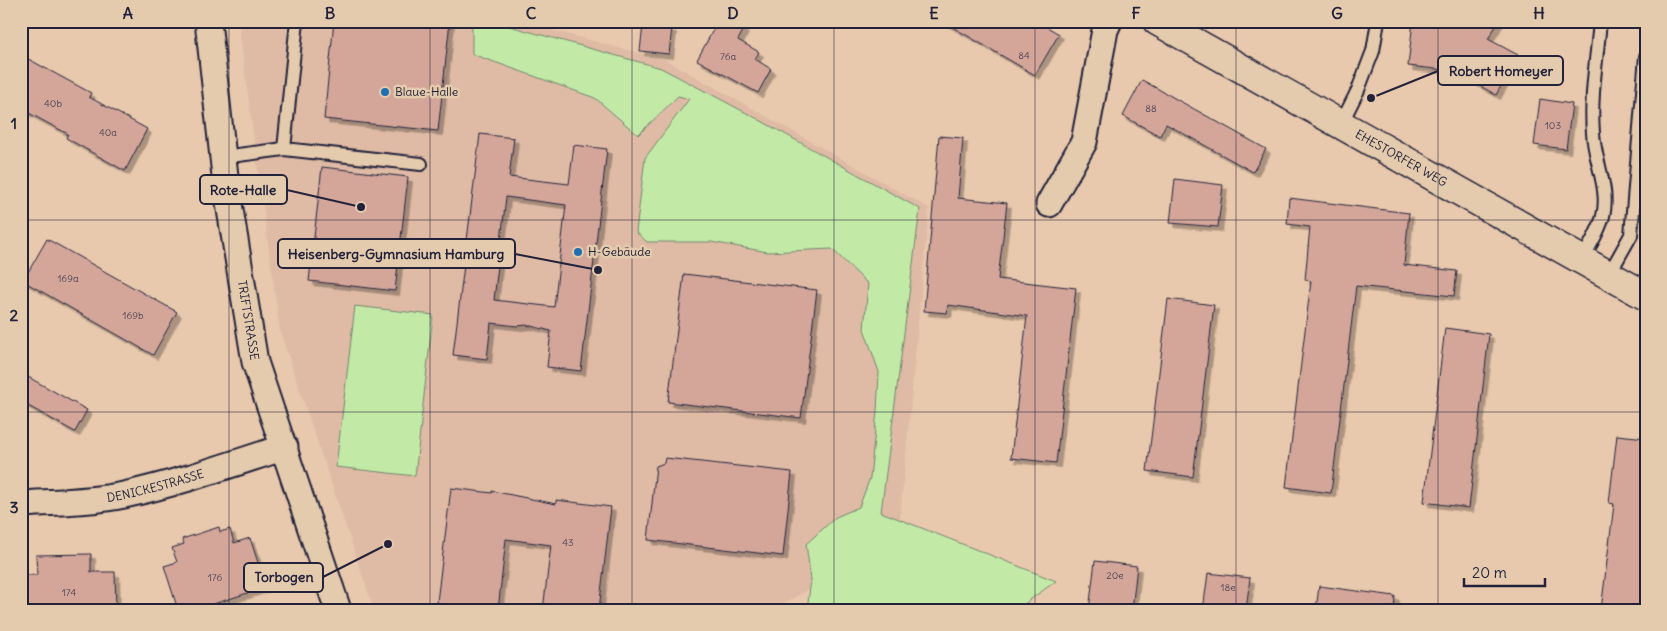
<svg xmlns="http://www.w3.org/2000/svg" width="1667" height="631" font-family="Delius,sans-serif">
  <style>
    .built { fill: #dfbba5 }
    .green { fill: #c2eaa6; stroke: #728670 }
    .building { fill: #d4a69a; stroke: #22223b; fill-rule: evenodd; filter: url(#shadow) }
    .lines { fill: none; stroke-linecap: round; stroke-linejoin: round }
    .lane-casing { stroke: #22223b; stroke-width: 16 }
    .street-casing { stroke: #22223b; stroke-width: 29 }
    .secondary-casing { stroke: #22223b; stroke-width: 31 }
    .lane { stroke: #e5cbad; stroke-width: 12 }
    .street { stroke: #e5cbad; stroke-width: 25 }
    .secondary { stroke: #e5cbad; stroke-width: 28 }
    .grid { fill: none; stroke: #22223b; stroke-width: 1; stroke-opacity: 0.55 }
    .poi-dot { fill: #1f6fb2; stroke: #e5cbad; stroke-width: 2 }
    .labels { text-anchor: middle; stroke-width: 5; stroke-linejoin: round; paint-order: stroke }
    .number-label { font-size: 10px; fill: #4e4353 }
    .poi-label { font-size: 12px; fill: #22223b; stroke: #e5cbad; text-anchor: start }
    .street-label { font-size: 12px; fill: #22223b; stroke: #e5cbad }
    .leader { fill: none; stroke: #22223b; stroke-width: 2 }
    .callout-dot { fill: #22223b; stroke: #e5cbad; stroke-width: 2 }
    .callout { fill: #e5cbad; stroke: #22223b; stroke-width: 2 }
    .callout-label { font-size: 14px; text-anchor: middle; font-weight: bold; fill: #22223b }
    .neatline { fill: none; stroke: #22223b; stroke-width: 2 }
    .grid-label { font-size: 16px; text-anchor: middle; font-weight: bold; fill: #22223b }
  </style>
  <defs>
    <filter id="shadow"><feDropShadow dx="4.5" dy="4.5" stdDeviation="0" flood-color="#0004"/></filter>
  </defs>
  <rect width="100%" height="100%" fill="#e9c9ad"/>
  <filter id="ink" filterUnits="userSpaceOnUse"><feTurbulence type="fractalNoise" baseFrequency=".02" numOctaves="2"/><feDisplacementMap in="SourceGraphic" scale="10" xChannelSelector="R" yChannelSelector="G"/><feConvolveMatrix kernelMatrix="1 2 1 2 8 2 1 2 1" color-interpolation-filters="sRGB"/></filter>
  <g filter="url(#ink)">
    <path class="built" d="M 238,21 L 517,21 L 666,60 L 929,208 L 898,540 L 772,610 L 374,610 L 280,332 Z"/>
    <path class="green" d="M 472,21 L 491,21 L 661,68 L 756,118 L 920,209 L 881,512 L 1056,581 L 1016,610 L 807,610 L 811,580 L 806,544 L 836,517 L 859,507 L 870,478 L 877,411 L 879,372 L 864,329 L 868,284 L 832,249 L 768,252 L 711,242 L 647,242 L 636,232 L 645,158 L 689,99 L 678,96 L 638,135 L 595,98 L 472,54 Z
      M 355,306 L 433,315 L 415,476 L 336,467 Z"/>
    <path class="building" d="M 334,21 L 450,21 L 438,131 L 324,119 Z
      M 718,21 L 731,21 L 744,29 L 738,40 L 759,52 L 755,59 L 771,69 L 758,93 L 697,60 Z
      M 942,21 L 1037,21 L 1059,34 L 1035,75 Z
      M 1413,21 L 1499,21 L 1488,39 L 1518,55 L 1496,95 L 1454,71 L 1408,66 Z
      M 643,25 L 672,28 L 669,54 L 640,51 Z
      M 21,55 L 91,93 L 89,97 L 147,129 L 125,171 L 66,138 L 68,134 L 21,109 Z
      M 1142,80 L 1266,149 L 1253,172 L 1166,124 L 1160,136 L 1123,116 Z
      M 1540,99 L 1572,104 L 1566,149 L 1534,145 Z
      M 480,134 L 514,138 L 509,177 L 569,184 L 574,145 L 607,149 L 581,371 L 547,367 L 551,331 L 527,325 L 517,326 L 491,323 L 487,359 L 453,355 ZM 506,197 L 566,205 L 554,307 L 494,300 Z
      M 939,136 L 963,138 L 958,198 L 1007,203 L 998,279 L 1076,288 L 1056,463 L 1011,458 L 1027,316 L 948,305 L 947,313 L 924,311 Z
      M 322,167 L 408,177 L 395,291 L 309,281 Z
      M 1175,179 L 1223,185 L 1218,227 L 1170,223 Z
      M 1289,198 L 1409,213 L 1404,265 L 1457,271 L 1454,296 L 1356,286 L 1331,493 L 1286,487 L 1311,281 L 1305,280 L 1310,227 L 1287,224 Z
      M 47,239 L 177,312 L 153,355 L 23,281 Z
      M 684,274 L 817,290 L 801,418 L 668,402 Z
      M 1168,299 L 1214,305 L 1193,477 L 1147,471 Z
      M 1445,328 L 1489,334 L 1469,508 L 1424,502 Z
      M 21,373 L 87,410 L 75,432 L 21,402 Z
      M 1617,435 L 1646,438 L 1646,610 L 1601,610 L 1614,504 L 1609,503 Z
      M 665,458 L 792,472 L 783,556 L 648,540 L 656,466 L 664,463 Z
      M 451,488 L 492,493 L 492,491 L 556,504 L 556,500 L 611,507 L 599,610 L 543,610 L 551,545 L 506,539 L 498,610 L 436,610 Z
      M 219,527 L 220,532 L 230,529 L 234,543 L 250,538 L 266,587 L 195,610 L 178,610 L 164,566 L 177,562 L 172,548 L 184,544 L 182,539 Z
      M 91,554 L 91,572 L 115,572 L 116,610 L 21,610 L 21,575 L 37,575 L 36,555 Z
      M 1095,561 L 1137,566 L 1132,610 L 1089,610 Z
      M 1208,573 L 1250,578 L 1246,610 L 1203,610 Z
      M 1319,586 L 1395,596 L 1394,610 L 1316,610 Z"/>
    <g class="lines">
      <defs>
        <path id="lane" d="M 1341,124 L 1358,90 L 1373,51 L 1378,21
          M 284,149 L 297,21
          M 223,157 L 284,149 L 421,164
          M 1581,261 C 1589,247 1599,232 1603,216 C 1610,189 1594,160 1593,133 C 1590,96 1597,58 1600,21
          M 1608,276 L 1631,235 L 1646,56"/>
        <g id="street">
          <path id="s1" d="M 208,21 L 226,185 L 255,362 L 338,610"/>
          <path d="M 1049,204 L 1084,142 L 1105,30 L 1109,21"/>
          <path id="s2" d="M 21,504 C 55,502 91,502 124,495 C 179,483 232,464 285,447"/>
        </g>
        <g id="secondary">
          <path id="s3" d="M 1157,21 L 1646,296"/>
        </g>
      </defs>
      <use href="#lane" class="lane-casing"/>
      <use href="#street" class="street-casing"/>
      <use href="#secondary" class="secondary-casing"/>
      <use href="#lane" class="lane"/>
      <use href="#street" class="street"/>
      <use href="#secondary" class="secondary"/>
    </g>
  </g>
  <path class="grid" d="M 229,21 L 229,610M 430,21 L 430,610M 632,21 L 632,610M 834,21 L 834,610M 1035,21 L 1035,610M 1236,21 L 1236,610M 1438,21 L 1438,610M 21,220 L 1646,220M 21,412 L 1646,412"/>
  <g class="poi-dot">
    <circle cx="385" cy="92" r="5"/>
    <circle cx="578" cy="252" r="5"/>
  </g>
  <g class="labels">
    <g class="number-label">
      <text x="1024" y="59">84</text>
      <text x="728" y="60">76a</text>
      <text x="53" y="107">40b</text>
      <text x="1151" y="112">88</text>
      <text x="1553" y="129">103</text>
      <text x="108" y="136">40a</text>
      <text x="68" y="282">169a</text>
      <text x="133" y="319">169b</text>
      <text x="568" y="546">43</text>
      <text x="1115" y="579">20e</text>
      <text x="215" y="581">176</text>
      <text x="1228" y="591">18e</text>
      <text x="69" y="596">174</text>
    </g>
    <g class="poi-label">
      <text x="395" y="96">Blaue-Halle</text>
      <text x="588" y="256">H-Gebäude</text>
    </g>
    <g class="street-label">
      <text dy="4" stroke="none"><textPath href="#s3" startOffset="280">EHESTORFER WEG</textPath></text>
      <text dy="4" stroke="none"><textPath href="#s1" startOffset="302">TRIFTSTRASSE</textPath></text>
      <text dy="4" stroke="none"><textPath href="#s2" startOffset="136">DENICKESTRASSE</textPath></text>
    </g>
  </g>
  <path class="leader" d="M1371 98L1438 71M361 207L287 190M598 270L515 254M388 544L323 577"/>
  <g class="callout-dot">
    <circle cx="1371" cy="98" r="5"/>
    <circle cx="361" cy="207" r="5"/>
    <circle cx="598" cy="270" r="5"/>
    <circle cx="388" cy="544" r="5"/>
  </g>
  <g class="callout">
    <rect x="1438" y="56" width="125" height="29" rx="5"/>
    <rect x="200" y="175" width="87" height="29" rx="5"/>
    <rect x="278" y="239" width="237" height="29" rx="5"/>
    <rect x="244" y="563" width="79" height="29" rx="5"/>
  </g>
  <g class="callout-label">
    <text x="1501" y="76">Robert Homeyer</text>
    <text x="243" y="195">Rote-Halle</text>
    <text x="396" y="259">Heisenberg-Gymnasium Hamburg</text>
    <text x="284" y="582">Torbogen</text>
  </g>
  <rect width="1667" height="631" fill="none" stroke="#e5cbad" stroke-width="55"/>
  <path d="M1464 578v8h81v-8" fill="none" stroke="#22223b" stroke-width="2.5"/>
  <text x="1472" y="578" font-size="15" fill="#22223b" stroke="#e5cbad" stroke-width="4" paint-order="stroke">20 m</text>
  <rect x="28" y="28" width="1612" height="576" class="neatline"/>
  <g class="grid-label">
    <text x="128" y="19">A</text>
    <text x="330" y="19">B</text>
    <text x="531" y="19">C</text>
    <text x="733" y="19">D</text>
    <text x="934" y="19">E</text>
    <text x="1136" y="19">F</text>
    <text x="1337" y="19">G</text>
    <text x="1539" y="19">H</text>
    <text x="14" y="129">1</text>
    <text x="14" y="321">2</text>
    <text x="14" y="513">3</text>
  </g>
</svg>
